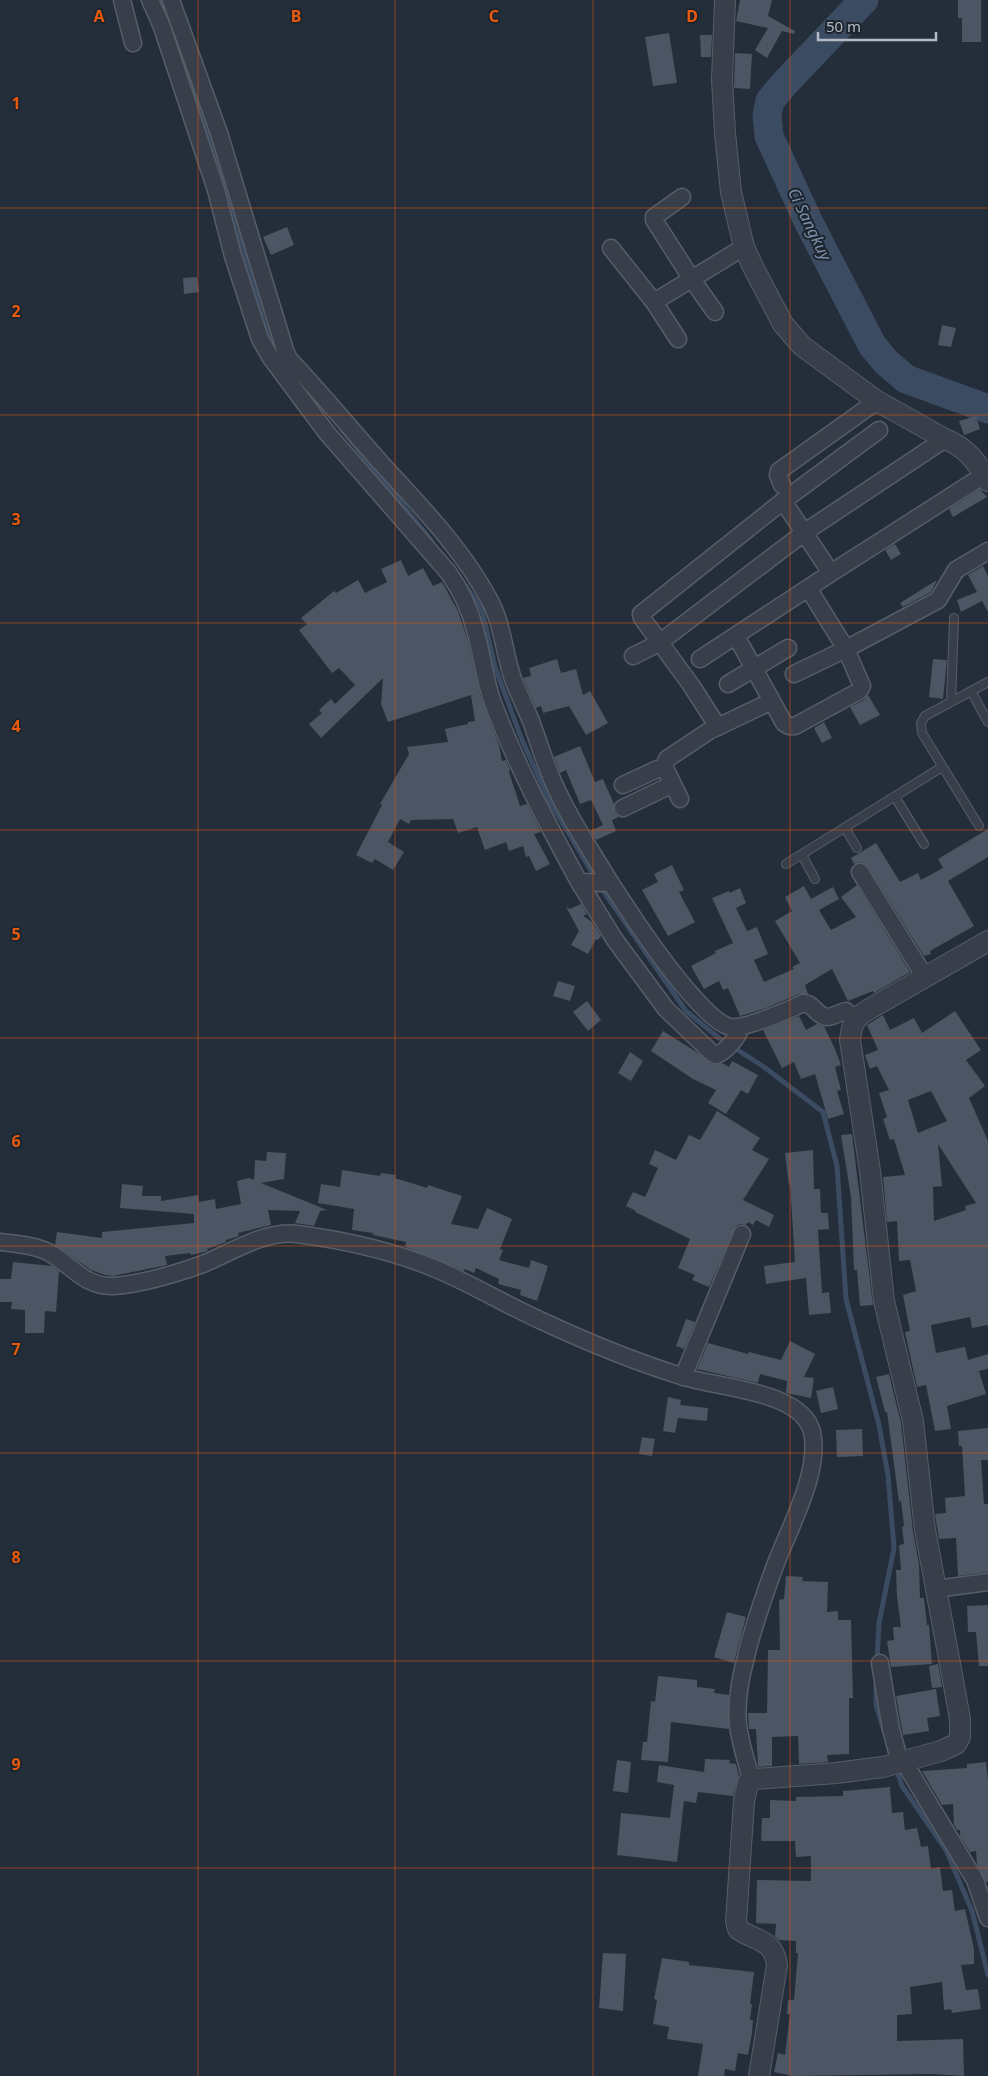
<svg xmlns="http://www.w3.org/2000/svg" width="988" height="2076" font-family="'Noto Sans',sans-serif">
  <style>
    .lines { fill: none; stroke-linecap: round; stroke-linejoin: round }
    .stream { stroke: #3b4b61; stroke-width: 5 }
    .river { stroke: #3b4b61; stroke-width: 29 }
    .building { fill: #4b5563; fill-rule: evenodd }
    .service-casing { stroke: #565d68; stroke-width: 10 }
    .minor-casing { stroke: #565d68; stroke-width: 19 }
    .tertiary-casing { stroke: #565d68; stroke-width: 22 }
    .service { stroke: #383f4a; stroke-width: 8 }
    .minor { stroke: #383f4a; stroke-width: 16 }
    .tertiary { stroke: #383f4a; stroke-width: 20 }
    .grid { fill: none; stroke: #e8590c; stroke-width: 1; stroke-opacity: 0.55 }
    .labels { text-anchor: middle; stroke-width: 4; stroke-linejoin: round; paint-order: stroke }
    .water-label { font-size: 16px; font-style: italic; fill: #7d91ab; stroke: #1d252f }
    .grid-label { font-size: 16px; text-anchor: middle; font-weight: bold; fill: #e8590c; stroke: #1d252f; stroke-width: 4; stroke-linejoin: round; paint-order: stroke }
  </style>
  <rect width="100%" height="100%" fill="#242e3a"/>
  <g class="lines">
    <path class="stream" d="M 161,0 L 213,146 L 265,326 L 277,353
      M 342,430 L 431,540
      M 465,585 L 482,610 L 495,667 L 522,740 L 550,802 L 596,879
      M 600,886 L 686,1011 L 719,1038 L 764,1067 L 823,1112 L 837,1166 L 846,1299 L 879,1425 L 888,1475 L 894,1548 L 879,1623 L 877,1660
      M 876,1684 L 876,1705 L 884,1731
      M 896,1768 L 902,1786 L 946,1850 L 972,1911 L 988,1975"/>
    <path class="river" d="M 864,0 L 783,85 L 770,101 L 767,115 L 769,136 L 808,221 L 872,345 L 886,362 L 906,379 L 988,409"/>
  </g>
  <path class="building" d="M 740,0 L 772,0 L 768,16 L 795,31 L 794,34 L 782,31 L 767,58 L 755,50 L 768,28 L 736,21 Z
    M 958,0 L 981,0 L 981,42 L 962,42 L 962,18 L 958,18 Z
    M 669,33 L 677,83 L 653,86 L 645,37 Z
    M 700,35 L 712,35 L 711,57 L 701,57 Z
    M 735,53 L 752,54 L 750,89 L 734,88 Z
    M 287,227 L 294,245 L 271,255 L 263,237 Z
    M 197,277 L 199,292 L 184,294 L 183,278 Z
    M 942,325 L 956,328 L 951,347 L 938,345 Z
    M 976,416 L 980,429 L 964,435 L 959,421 Z
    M 980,489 L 987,497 L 953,517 L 949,509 Z
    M 895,544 L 901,554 L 891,560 L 885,550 Z
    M 401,560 L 408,576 L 423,568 L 433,586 L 442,582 L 458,611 L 468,641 L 480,694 L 499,745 L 502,761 L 506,760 L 510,770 L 509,772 L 520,806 L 527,804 L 541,832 L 534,834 L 550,864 L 536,871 L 529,856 L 526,857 L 523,846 L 509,851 L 506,842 L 485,850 L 477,827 L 458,833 L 453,819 L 411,820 L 409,824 L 400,819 L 388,842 L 404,852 L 393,870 L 375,859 L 372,863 L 356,855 L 382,805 L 380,804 L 409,754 L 407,747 L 448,742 L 445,729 L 468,724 L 468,722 L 475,721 L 471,695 L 388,722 L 381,704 L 383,678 L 321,738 L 309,724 L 322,713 L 319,710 L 331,699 L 335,704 L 355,685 L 339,668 L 332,673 L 299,630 L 307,624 L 301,618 L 334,591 L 336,593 L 358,580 L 365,593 L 387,582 L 381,569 Z
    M 983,566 L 988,576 L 988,612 L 982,601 L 961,612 L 957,600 L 977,592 L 968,575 Z
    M 937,580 L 931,592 L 903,607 L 900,603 Z
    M 557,659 L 561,673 L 576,669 L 583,695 L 590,691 L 608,723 L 586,735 L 569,706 L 543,713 L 541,706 L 536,708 L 523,678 L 531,676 L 529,668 Z
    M 933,659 L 947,660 L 943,699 L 929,697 Z
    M 868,695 L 880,715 L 860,725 L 850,707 L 864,700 Z
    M 824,722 L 832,738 L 822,743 L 814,728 Z
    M 580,746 L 595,782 L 603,779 L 614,804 L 614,812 L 619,817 L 612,820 L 616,831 L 596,840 L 590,831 L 603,825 L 591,800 L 580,804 L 566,770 L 560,773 L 554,757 Z
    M 988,829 L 988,857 L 948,881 L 974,926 L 930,951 L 931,954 L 924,956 L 868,867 L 860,862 L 854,864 L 851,858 L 876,843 L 900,882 L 918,873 L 921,880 L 943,868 L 938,859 Z
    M 672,865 L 684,890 L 679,892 L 695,922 L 668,936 L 642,890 L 658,882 L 654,874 Z
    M 857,885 L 910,972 L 874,993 L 873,991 L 848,1001 L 832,969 L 805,985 L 808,994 L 799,994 L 764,1009 L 740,1016 L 728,988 L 723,990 L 719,981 L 704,989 L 691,966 L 716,953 L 715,951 L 733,943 L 712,898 L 729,891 L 730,893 L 740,888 L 746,903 L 736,908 L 747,931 L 757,927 L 768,954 L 754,960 L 764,982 L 794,969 L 792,967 L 800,963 L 775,921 L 792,911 L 785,897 L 804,886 L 811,899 L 833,887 L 839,899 L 819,910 L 831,930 L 856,917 L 841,897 Z
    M 581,904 L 587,914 L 583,916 L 591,921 L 601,936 L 598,940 L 596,939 L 588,954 L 571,945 L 579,931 L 566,907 L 570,909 Z
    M 558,981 L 575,986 L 570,1001 L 553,996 Z
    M 587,1001 L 601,1020 L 588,1031 L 573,1012 Z
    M 955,1011 L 981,1050 L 966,1060 L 985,1086 L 969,1098 L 988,1141 L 988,1325 L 972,1328 L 970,1317 L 931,1325 L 936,1353 L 965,1347 L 968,1360 L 988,1354 L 988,1369 L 979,1371 L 986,1394 L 947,1406 L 951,1429 L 935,1431 L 926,1385 L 917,1387 L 905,1332 L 910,1331 L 903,1295 L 916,1291 L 910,1260 L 899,1261 L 897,1221 L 887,1222 L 883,1177 L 905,1175 L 894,1139 L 890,1140 L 883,1119 L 887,1117 L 879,1093 L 889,1090 L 877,1066 L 870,1069 L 865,1055 L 878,1050 L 867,1025 L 883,1015 L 890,1030 L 914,1018 L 922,1033 ZM 931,1091 L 947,1121 L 918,1133 L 908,1100 ZM 938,1144 L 976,1203 L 965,1206 L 966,1210 L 934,1221 L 933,1187 L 942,1186 Z
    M 799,1016 L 806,1030 L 817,1024 L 824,1026 L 835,1049 L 841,1065 L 835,1067 L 841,1090 L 837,1091 L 844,1114 L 828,1119 L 815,1074 L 801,1079 L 794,1062 L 782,1068 L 763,1030 Z
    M 663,1031 L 695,1051 L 712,1064 L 722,1063 L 729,1067 L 732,1061 L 758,1075 L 748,1094 L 741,1090 L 726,1114 L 708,1103 L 716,1090 L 693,1079 L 651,1051 Z
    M 630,1052 L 643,1061 L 631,1081 L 618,1073 Z
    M 717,1111 L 760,1138 L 752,1150 L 769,1159 L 743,1200 L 774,1215 L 769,1227 L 756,1220 L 753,1225 L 748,1222 L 746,1225 L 740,1224 L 736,1226 L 709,1287 L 692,1280 L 695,1275 L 678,1268 L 690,1239 L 635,1212 L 636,1211 L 626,1206 L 633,1192 L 645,1197 L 658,1168 L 649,1164 L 655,1150 L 676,1160 L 689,1135 L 700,1140 Z
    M 852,1134 L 873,1305 L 860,1306 L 857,1270 L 854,1270 L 851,1197 L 841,1135 Z
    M 813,1150 L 814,1189 L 820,1189 L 821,1213 L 828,1213 L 829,1229 L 818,1230 L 822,1293 L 829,1292 L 831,1313 L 809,1315 L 806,1278 L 766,1284 L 764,1266 L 795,1262 L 790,1183 L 789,1185 L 785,1153 Z
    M 267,1152 L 286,1153 L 284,1179 L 261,1183 L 327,1210 L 320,1211 L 314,1226 L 295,1223 L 300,1211 L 268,1210 L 271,1225 L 238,1233 L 239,1236 L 226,1240 L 226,1242 L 207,1249 L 208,1251 L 191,1255 L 190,1253 L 165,1256 L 167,1265 L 113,1276 L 105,1275 L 91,1270 L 55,1245 L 57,1232 L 102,1238 L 102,1232 L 194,1223 L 194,1214 L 120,1208 L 122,1184 L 143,1186 L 142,1196 L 161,1196 L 161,1201 L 198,1195 L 199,1202 L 215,1199 L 216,1209 L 241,1204 L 237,1181 L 249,1178 L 254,1180 L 255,1160 L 266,1161 Z
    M 342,1170 L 380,1176 L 381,1173 L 396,1175 L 395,1178 L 427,1188 L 428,1185 L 462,1196 L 451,1224 L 478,1229 L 487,1208 L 512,1219 L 500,1249 L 503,1250 L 499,1260 L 529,1268 L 531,1260 L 548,1266 L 537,1301 L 520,1295 L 521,1290 L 498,1284 L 499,1279 L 476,1268 L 474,1273 L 465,1269 L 464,1271 L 405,1247 L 406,1242 L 373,1235 L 373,1233 L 352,1230 L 354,1209 L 318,1203 L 321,1184 L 340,1187 Z
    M 13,1262 L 52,1266 L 59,1271 L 56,1312 L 45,1311 L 44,1333 L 25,1333 L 25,1310 L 11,1309 L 12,1302 L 0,1302 L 0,1279 L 11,1279 Z
    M 686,1319 L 695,1322 L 684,1349 L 676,1346 Z
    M 790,1341 L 815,1354 L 804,1377 L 814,1378 L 811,1398 L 786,1393 L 787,1381 L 760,1374 L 758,1383 L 697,1369 L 708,1343 L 748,1354 L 749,1352 L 781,1360 Z
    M 889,1374 L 901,1423 L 913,1531 L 919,1564 L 920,1598 L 924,1598 L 927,1625 L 929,1625 L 932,1664 L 891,1667 L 887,1641 L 894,1640 L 893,1627 L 901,1627 L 897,1596 L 896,1570 L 901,1570 L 899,1545 L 904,1544 L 902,1527 L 904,1526 L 901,1501 L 899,1502 L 887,1412 L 885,1412 L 876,1377 Z
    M 833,1387 L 838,1409 L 821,1413 L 816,1391 Z
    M 668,1397 L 681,1400 L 680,1405 L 708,1408 L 707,1421 L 678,1418 L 675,1433 L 663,1431 Z
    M 988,1428 L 988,1460 L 981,1460 L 984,1504 L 988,1504 L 988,1572 L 958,1576 L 956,1538 L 939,1539 L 935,1514 L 946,1513 L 945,1498 L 965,1496 L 962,1446 L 959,1446 L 958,1431 Z
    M 862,1429 L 863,1456 L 837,1457 L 836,1430 Z
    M 642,1437 L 655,1439 L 652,1456 L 639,1454 Z
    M 786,1576 L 803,1577 L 802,1581 L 828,1582 L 827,1612 L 838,1611 L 838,1620 L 851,1620 L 853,1698 L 849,1698 L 849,1754 L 827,1755 L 828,1762 L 799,1764 L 798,1736 L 772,1737 L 772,1766 L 758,1767 L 756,1729 L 749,1729 L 748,1713 L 767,1713 L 768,1650 L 780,1650 L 779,1600 L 784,1599 Z
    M 988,1605 L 988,1666 L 979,1666 L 976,1632 L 968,1632 L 967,1606 Z
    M 727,1612 L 746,1617 L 734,1663 L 714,1657 Z
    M 938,1664 L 942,1687 L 932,1688 L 929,1666 Z
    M 658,1676 L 697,1680 L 697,1687 L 715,1689 L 714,1693 L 729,1695 L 729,1729 L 671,1722 L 668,1762 L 641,1760 L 643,1742 L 647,1742 L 651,1701 L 655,1702 Z
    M 936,1689 L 940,1716 L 927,1718 L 929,1731 L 903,1735 L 896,1696 Z
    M 705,1759 L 730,1760 L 729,1763 L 736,1764 L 739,1776 L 733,1796 L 698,1792 L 696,1803 L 684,1801 L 677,1862 L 617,1855 L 621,1813 L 670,1818 L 674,1785 L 657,1782 L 659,1765 L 704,1772 Z
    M 617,1760 L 631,1762 L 628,1793 L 613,1791 Z
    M 986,1762 L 988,1781 L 988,1882 L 986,1882 L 977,1864 L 976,1851 L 970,1852 L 960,1836 L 960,1830 L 957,1830 L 954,1825 L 953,1804 L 942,1805 L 922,1771 L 967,1768 L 967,1764 Z
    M 890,1787 L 892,1813 L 903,1812 L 905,1830 L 917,1828 L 921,1847 L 928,1846 L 931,1869 L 940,1867 L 943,1891 L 952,1890 L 955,1911 L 965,1909 L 974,1949 L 974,1964 L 961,1965 L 966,1990 L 978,1989 L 981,2009 L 952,2013 L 951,2009 L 944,2010 L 942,1982 L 910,1987 L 912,2014 L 897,2015 L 897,2041 L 963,2039 L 964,2076 L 930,2074 L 793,2076 L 774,2072 L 778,2053 L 785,2055 L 790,2014 L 787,2014 L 788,2000 L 794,2000 L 798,1953 L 796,1953 L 796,1941 L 779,1940 L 775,1936 L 776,1924 L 756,1923 L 757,1880 L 811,1881 L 811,1856 L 796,1857 L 795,1841 L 761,1841 L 762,1818 L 770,1818 L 770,1800 L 796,1801 L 796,1797 L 843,1796 L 843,1791 Z
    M 603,1953 L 626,1954 L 623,2011 L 599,2008 Z
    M 662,1958 L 689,1962 L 689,1965 L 754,1972 L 750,2004 L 752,2004 L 750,2020 L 753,2020 L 752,2033 L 748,2055 L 738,2053 L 735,2071 L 725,2069 L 724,2076 L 698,2076 L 703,2044 L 667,2039 L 669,2027 L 653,2024 L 657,2000 L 654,1999 Z"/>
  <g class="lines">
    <defs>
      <path id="service" d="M 971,691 L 988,722
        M 951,702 L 954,618
        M 895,797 L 924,844
        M 979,826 L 922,733 L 921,723 L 925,716 L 988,682
        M 845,828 L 857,848
        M 802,855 L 815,879
        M 786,864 L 942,767"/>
      <path id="minor" d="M 122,0 L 133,43
        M 150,0 L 162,27 L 216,190 L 233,256 L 260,339 L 271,358 L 327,433 L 448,572 C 460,589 470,609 475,630 C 482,653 484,677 492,700 C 515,763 547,823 579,882 L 611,883
        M 171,0 L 219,133 L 285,350 L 289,359 C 321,393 350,428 381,463 C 420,506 461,547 489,599 C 502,622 504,651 512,676 C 517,691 525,706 531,721 C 539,743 546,767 556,788 C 574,830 692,1021 731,1027 C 745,1029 789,1010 803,1003 C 814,1003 816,1016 827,1017 C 833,1017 840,1012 846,1011 L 855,1019
        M 682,197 L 654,217 L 654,220 L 691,278 L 715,312
        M 611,248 L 654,302 L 744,247
        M 654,302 L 678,339
        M 782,485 L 778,475 L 779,471 L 877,401
        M 783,501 L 831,573
        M 736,636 L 784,723 L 789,726 L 795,726 L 859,691 L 862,686 L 846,649 L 808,588
        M 633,656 L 659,643 L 805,532 L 945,439
        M 700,659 L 831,573 L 984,475
        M 794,674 L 846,649 L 938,600 L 956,570 L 988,551
        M 728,684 L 788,648
        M 718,727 L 691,685 L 642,618 L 641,614 L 783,501 L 879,430
        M 623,785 L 664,766
        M 680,799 L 664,766 L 667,759 L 709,731 L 772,701
        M 623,808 L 673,784
        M 860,872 L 925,977
        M 579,882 L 615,940 L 666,1009 L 712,1053 L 716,1055 C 726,1052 738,1037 741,1027
        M 0,1242 C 16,1244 34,1245 48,1252 C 71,1264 84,1287 113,1286 C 143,1284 175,1274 203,1264 C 232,1252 265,1230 297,1234 C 343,1240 393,1251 436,1269 C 472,1284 506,1305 542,1321 C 587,1342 633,1361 681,1376 C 716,1388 802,1390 812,1432 C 821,1470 790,1527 776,1563 C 765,1593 753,1626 746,1657 C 740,1679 736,1704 738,1725 C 740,1743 747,1762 751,1780
        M 683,1377 L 742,1234
        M 936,1589 L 988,1582
        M 880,1663 L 891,1729 L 900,1763
        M 904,1762 L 975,1880 L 988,1918"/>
      <path id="tertiary" d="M 725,0 L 722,79 L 725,133 L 731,192 L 744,247 L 754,269 L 783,324 L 802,346 L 877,401 L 945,439 C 966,447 977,462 988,481
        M 759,2076 L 777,1965 C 773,1938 756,1942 738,1929 L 736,1921 L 744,1801 L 748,1783 L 755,1779 L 836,1773 L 883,1767 L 941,1751 L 956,1744 L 960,1737 L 960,1719 L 950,1664 L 925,1530 L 913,1421 L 884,1301 L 870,1171 L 850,1040 C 852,1024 853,1020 866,1011 L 988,941"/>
    </defs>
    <use href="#service" class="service-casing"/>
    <use href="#minor" class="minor-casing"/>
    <use href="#tertiary" class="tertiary-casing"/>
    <use href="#service" class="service"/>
    <use href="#minor" class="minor"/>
    <use href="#tertiary" class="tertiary"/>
  </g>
  <path class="grid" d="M 198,0 L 198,2076M 395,0 L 395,2076M 593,0 L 593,2076M 790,0 L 790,2076M 0,208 L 988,208M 0,415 L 988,415M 0,623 L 988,623M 0,830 L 988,830M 0,1038 L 988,1038M 0,1246 L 988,1246M 0,1453 L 988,1453M 0,1661 L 988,1661M 0,1868 L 988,1868"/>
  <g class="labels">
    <g class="water-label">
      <text transform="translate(810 224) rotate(64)" y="6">Ci Sangkuy</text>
    </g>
  </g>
  <g class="grid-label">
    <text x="99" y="22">A</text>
    <text x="296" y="22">B</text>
    <text x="494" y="22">C</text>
    <text x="692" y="22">D</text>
    <text x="16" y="109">1</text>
    <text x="16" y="317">2</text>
    <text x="16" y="525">3</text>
    <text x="16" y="732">4</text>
    <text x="16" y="940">5</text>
    <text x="16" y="1147">6</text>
    <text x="16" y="1355">7</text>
    <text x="16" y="1563">8</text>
    <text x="16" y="1770">9</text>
  </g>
  <path d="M818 32v8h118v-8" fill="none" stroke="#b3bac6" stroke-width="2.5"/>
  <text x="826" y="32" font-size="15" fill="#b3bac6" stroke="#1d252f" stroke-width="4" paint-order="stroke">50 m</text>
</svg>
